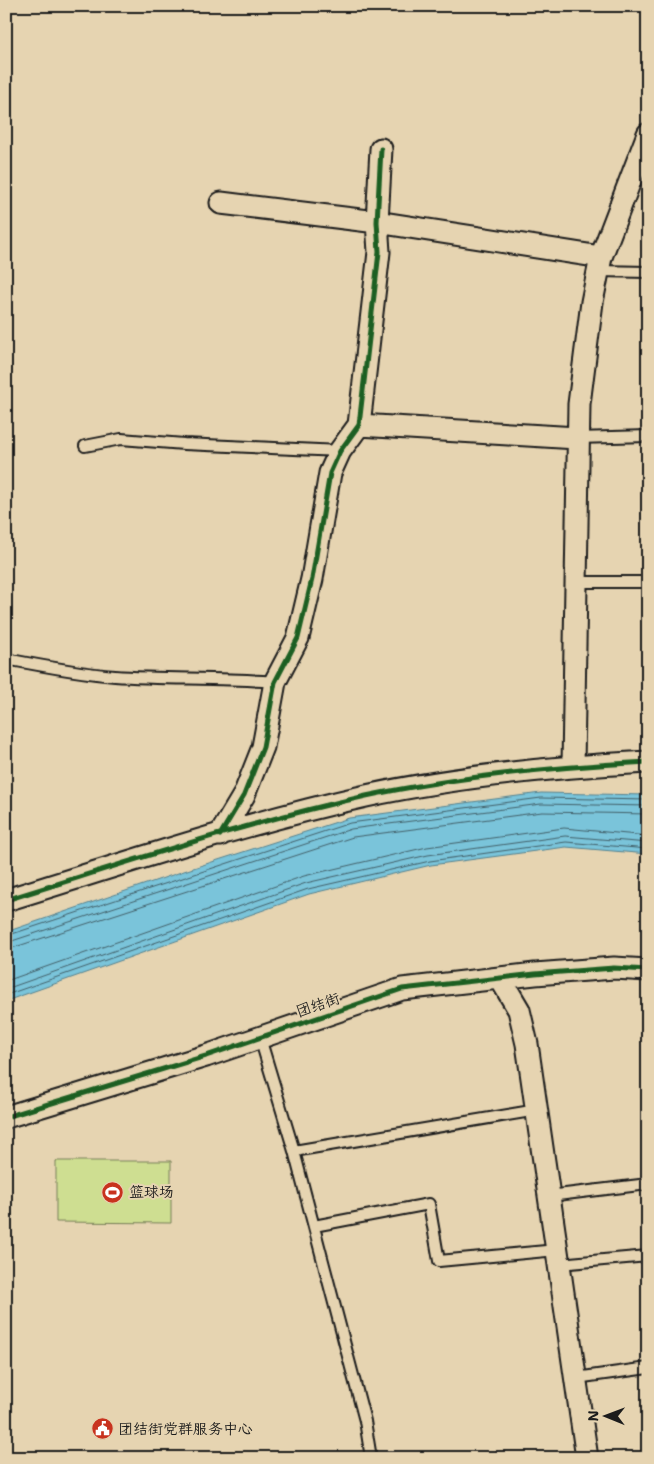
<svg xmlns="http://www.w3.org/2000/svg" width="654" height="1464" font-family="'Shantell Sans','LXGW WenKai TC',sans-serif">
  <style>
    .green { fill: #cede91; stroke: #757d56 }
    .water { fill: #7ac4da; stroke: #54818e }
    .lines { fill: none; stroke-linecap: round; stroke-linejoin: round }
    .shore { stroke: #425f68; stroke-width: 1 }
    .lane-casing { stroke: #1c1c1c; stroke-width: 14 }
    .street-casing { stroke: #1c1c1c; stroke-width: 25 }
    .lane { stroke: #e6d4b1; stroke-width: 10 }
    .street { stroke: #e6d4b1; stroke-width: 21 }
    .cycleway-casing { stroke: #e6d4b1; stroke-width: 8 }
    .cycleway { stroke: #1b5e20; stroke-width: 5 }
    .labels { text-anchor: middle; stroke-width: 4; stroke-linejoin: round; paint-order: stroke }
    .street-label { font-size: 15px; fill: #1c1c1c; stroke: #e6d4b1 }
    .poi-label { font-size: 15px; fill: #1c1c1c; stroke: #e6d4b1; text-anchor: start }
  </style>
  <rect width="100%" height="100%" fill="#e6d4b1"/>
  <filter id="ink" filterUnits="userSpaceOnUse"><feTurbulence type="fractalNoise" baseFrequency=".02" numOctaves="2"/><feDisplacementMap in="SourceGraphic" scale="10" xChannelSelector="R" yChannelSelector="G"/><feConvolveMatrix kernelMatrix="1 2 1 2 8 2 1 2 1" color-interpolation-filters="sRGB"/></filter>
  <g filter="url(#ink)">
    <path class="green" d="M 56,1161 L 171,1161 L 171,1223 L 56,1222 Z"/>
    <path class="water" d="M 541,793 L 648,795 L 648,854 L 566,847 L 431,865 L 309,894 L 6,1001 L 6,932 L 184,871 L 349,818 Z"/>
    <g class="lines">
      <path class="shore" d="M 6,936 L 350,823 L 541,798 L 648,800
        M 6,943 L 351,829 L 541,804 L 648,806
        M 6,950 L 353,837 L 542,812 L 648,814
        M 6,981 L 304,876 L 427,847 L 564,828 L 648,836
        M 6,989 L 306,883 L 428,855 L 565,836 L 648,843
        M 6,995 L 308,889 L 430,861 L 566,842 L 648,849"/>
      <defs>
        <path id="lane" d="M 598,271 L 648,272
          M 577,438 L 648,436
          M 85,446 L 121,439 L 184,444 L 340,451
          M 575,582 L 648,582
          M 6,659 C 42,666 78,673 115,676 C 168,680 222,677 275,682
          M 260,1038 L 294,1151 L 365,1421 L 371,1458
          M 294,1151 L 537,1110
          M 549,1196 L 648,1184
          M 314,1226 L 429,1204 L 439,1261 L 557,1250
          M 559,1264 L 648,1256
          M 576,1378 L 648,1368"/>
        <path id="street" d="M 221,203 L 377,222 L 601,257
          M 359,425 L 577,438
          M 573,766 L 579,404 L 592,302 L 601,257 L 648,134
          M 220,835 L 244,795 L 263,747 L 275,682 L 298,638 L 312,579 L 330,473 L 340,451 L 359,425 L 379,252 L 377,222 L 381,149
          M 6,900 C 126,863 244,823 366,796 C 458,776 554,767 648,762
          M 500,978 L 519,1010 L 527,1044 L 587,1458
          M 6,1117 L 206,1056 L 402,989 L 535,974 L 614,968 L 648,970"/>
      </defs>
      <use href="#lane" class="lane-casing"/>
      <use href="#street" class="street-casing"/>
      <use href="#lane" class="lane"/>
      <use href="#street" class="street"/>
      <defs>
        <path id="cycleway" d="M 220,835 L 244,795 L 263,747 L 275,682 L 298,638 L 312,579 L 330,473 L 340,451 L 359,425 L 379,252 L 377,222 L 381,149
          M 6,900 C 126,863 244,823 366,796 C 458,776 554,767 648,762
          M 6,1117 L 206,1056 L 402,989 L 535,974 L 614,968 L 648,970"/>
      </defs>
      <use href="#cycleway" class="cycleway-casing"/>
      <use href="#cycleway" class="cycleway"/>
    </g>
  </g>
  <defs>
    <symbol id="stadium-disc" viewBox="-11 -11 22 22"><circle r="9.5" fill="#c8321e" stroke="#e6d4b1"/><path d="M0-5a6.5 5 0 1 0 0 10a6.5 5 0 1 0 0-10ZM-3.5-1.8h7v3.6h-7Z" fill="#fff"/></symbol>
    <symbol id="civic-disc" viewBox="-11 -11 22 22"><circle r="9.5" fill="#c8321e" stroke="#e6d4b1"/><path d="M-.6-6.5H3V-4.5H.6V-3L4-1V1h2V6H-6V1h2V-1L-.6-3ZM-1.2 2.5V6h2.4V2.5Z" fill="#fff"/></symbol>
  </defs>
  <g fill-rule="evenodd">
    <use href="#stadium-disc" x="100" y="1180" width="25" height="25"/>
    <use href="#civic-disc" x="90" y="1416" width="25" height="25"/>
  </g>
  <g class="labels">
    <g class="street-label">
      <text transform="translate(318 1005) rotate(-19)" y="5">团结街</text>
    </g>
    <g class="poi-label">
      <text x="129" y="1197">篮球场</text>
      <text x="118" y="1434">团结街党群服务中心</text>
    </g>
  </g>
  <rect width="654" height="1464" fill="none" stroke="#e6d4b1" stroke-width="25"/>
  <rect x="12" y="12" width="629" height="1439" fill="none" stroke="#1c1c1c" stroke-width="2" filter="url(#ink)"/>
  <g transform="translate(606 1416) rotate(271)" stroke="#e6d4b1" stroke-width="4" paint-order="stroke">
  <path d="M0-4L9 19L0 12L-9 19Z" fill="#1c1c1c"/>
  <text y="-8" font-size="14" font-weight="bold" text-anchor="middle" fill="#1c1c1c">N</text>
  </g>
</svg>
